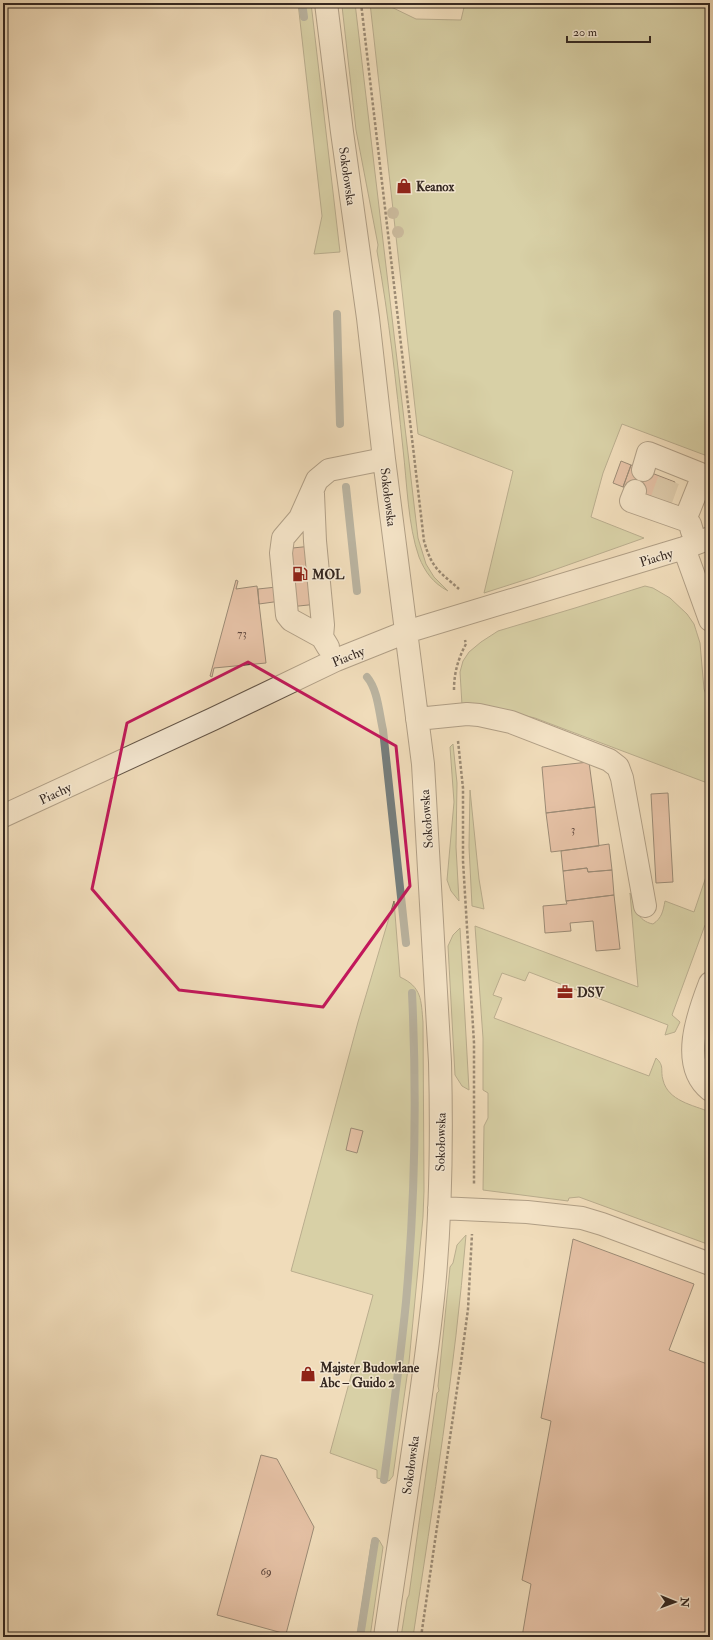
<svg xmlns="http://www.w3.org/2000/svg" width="713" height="1640" font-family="'IM FELL Double Pica',serif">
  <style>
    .green { fill: #bac08f; stroke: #787458 }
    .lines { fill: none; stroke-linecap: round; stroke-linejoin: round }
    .stream { stroke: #757e7d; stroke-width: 8 }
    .building { fill: #d8a08d; stroke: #352821 }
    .minor-tunnel { stroke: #cbb89b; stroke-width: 22; stroke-dasharray: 22 11; stroke-linecap: butt }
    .minor-casing { stroke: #645547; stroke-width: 24 }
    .path { stroke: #352821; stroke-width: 2.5; stroke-dasharray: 3 2; stroke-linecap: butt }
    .minor { stroke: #f5e8d2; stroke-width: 22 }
    .tree { fill: #9b8e75 }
    .marked { fill: none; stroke: #c2185b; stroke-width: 3; stroke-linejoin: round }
    .labels { text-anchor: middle; stroke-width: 3; stroke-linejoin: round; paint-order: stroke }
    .number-label { font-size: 11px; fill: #5e463c }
    .street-label { font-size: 13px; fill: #352821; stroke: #f5e8d2 }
    .poi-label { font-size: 13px; font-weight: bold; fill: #352821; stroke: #f5e8d2; text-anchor: start }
  </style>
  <rect width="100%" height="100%" fill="#f0dcba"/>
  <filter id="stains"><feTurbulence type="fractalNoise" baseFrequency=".005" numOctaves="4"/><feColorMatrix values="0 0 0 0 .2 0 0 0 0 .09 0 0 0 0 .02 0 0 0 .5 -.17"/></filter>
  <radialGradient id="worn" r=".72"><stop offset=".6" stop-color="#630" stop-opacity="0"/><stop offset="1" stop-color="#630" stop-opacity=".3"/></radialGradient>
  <path class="green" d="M 298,3 L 311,3 L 340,252 L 314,254 L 322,216 Z
    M 343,3 L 355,3 L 418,538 L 426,564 L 434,577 L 448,591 C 433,583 425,572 419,557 C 408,526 407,483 403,449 C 396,383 389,317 377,251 L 378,245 L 356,130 L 342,6 Z
    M 370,3 L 383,3 L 416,19 L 461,20 L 465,3 L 710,3 L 710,457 L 622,424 L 603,473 L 591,517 L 644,538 L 534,577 L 484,593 L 513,471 L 418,434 Z
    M 645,586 L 653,588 L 670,598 L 687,614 L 694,624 L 700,643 L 704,689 L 710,705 L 710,784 L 535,718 L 486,707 L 462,705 L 460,672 L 463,661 L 469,652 L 481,642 L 498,631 L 575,608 Z
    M 453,744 L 457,783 L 456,847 L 459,901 L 451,891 L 447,880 L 454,802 L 450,747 Z
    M 470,790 L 479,879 L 484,909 L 472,906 L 469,847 Z
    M 710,865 L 710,926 L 705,925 L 672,1015 L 680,1022 L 675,1032 L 665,1035 L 668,1025 L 529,972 L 525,981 L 502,973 L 493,995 L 502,998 L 494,1018 L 649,1076 L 656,1058 C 665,1066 660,1070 663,1080 C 668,1101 693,1105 710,1112 L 710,1245 L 579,1197 L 569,1198 L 568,1201 L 483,1190 L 484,1126 L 488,1118 L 488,1093 L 483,1090 L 483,1038 L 475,926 L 638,987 L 630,893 C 635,907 637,921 653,924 C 662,918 663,911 665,901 L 694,912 Z
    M 394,901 L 400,977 C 422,987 421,1000 423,1022 L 424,1191 L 423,1217 L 409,1362 L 393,1476 L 389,1481 L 377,1478 L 377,1470 L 330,1453 L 373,1295 L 291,1271 L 358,1022 Z
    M 460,928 L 469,1090 L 462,1086 L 455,1075 L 448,946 L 453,935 Z
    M 466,1235 C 455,1370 433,1503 413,1637 L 401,1637 L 407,1599 L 409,1595 L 437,1393 L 439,1391 L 438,1386 L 450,1267 L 453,1263 L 457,1245 Z
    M 374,1539 L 379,1540 L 383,1547 L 370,1637 L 357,1637 L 371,1545 Z"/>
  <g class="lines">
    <path class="stream" d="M 302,3 L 304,17
      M 337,314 L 340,424
      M 346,487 L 357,591
      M 367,677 C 378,690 379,713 383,730 L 406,943
      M 384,1480 C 392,1421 400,1362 406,1302 C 415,1200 417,1096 412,993
      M 360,1637 L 375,1541"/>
  </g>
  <path class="building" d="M 621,461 L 631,465 L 623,487 L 613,483 Z
    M 631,465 L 675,482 L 667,503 L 623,487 Z
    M 312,546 L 318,604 L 289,607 L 283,549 Z
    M 236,580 L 238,581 L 236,589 L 257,586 L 266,663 L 214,668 L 212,677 L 210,676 Z
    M 286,586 L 288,600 L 259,604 L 258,589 Z
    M 589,762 L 595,807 L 546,813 L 542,767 Z
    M 668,793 L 673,882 L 656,883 L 651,794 Z
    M 595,807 L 599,846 L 551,852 L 546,813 Z
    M 609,844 L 612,870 L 588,872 L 587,868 L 563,871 L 561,851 Z
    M 587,868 L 588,872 L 612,870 L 614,895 L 566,901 L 563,871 Z
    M 614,895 L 620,949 L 596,951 L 593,921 L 570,923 L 571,931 L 545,933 L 543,906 L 567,904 L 566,901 Z
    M 351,1128 L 363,1131 L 357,1153 L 346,1150 Z
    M 573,1239 L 694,1284 L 669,1350 L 710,1365 L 710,1637 L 522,1637 L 531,1584 L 522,1580 L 551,1421 L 541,1418 Z
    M 261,1455 L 277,1459 L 314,1527 L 286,1634 L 217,1615 Z"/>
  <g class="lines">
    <path class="minor-tunnel" d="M 661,501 L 669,479"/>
    <defs>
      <path id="minor" d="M 326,3 L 342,132 L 368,318 L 384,459 L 423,764 L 440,1062 C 442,1141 441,1220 433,1298 C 421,1411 401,1524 385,1637
        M 643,470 L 648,453 L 703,475 L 685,520
        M 635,491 L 631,501 L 685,520 L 690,524 L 692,531
        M 313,494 L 315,541 L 323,625 L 322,637 L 328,647
        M 684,548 L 710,620
        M 322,637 L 291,620 L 287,615 L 281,553 L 283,538 L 300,518 L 317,480 L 329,470 L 384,459
        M 417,719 L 467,714 L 479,715 L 511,722 L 609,760 L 618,767 L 622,778 L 645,906
        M 3,816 L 213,719 L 336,660 L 406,632 L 684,548 L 710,538
        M 710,983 C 698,1014 679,1065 710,1090
        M 439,1208 L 527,1212 L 582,1218 L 602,1224 L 710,1264"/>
    </defs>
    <use href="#minor" class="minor-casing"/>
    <path class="path" d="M 361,3 L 424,541 C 432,569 439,571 459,589
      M 454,690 C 454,673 458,659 466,644 L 465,640
      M 458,741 L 463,788 L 463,861 L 474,1043 L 474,1185
      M 421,1637 L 461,1362 L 468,1309 L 472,1234"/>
    <use href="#minor" class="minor"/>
  </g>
  <g class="tree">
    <circle cx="393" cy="213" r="6"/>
    <circle cx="398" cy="232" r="6"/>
  </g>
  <path d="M0 0H713V1640H0ZM 248,662 L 396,746 L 410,886 L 323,1007 L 179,990 L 92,889 L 127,723 Z" fill="#f0dcba" fill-opacity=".55" fill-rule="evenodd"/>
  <path class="marked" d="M 248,662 L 396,746 L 410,886 L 323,1007 L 179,990 L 92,889 L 127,723 Z"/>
  <defs>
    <symbol id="shop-bare" viewBox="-9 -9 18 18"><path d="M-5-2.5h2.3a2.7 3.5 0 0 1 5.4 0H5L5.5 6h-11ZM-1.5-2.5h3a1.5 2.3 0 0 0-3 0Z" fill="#8f2418" stroke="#f5e8d2" stroke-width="2.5" paint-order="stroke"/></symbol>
    <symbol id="fuel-bare" viewBox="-9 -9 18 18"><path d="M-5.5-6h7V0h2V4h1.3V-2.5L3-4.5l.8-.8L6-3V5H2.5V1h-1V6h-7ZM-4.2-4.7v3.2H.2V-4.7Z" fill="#8f2418" stroke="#f5e8d2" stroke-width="2.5" paint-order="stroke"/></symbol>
    <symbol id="office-bare" viewBox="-9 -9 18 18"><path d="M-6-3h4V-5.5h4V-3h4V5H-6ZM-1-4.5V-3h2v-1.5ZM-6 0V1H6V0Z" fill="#8f2418" stroke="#f5e8d2" stroke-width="2.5" paint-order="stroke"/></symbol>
  </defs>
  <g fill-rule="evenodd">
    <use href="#shop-bare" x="393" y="175" width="22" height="22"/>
    <use href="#fuel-bare" x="289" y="563" width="22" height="22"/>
    <use href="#office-bare" x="554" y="981" width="22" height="22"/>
    <use href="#shop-bare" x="297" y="1363" width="22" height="22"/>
  </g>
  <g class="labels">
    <g class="number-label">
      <text x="242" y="637">73</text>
      <text x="573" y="833">3</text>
      <text x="266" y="1575">69</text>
    </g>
    <g class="street-label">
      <text transform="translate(348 176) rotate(82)" y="5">Sokołowska</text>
      <text transform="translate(389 497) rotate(83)" y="5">Sokołowska</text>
      <text transform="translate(656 557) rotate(-17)" y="5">Piachy</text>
      <text transform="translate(348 656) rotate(-22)" y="5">Piachy</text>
      <text transform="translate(55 793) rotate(-25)" y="5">Piachy</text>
      <text transform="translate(426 819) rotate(-94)" y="5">Sokołowska</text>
      <text transform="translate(440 1142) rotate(-89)" y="5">Sokołowska</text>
      <text transform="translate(410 1465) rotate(-82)" y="5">Sokołowska</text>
    </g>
    <g class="poi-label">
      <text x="416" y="191">Keanox</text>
      <text x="312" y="579">MOL</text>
      <text x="577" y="997">DSV</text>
      <text x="320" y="1372">Majster Budowlane<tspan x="320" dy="15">Abc – Guido 2</tspan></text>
    </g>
  </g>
  <rect width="713" height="1640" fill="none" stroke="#f0dcba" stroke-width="16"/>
  <rect x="4" y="4" width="705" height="1632" fill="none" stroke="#352821" stroke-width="2"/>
  <rect x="8" y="8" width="697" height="1624" fill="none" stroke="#352821"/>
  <g transform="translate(675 1602) rotate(91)" stroke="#f5e8d2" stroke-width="3" paint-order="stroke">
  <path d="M0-3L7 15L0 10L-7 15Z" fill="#352821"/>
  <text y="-6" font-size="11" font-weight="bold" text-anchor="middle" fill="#352821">N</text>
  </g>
  <path d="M567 36v6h83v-6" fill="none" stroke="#352821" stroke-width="2"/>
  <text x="573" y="36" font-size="12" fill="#352821" stroke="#f5e8d2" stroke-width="3" paint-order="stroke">20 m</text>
  <rect width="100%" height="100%" filter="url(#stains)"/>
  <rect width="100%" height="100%" fill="url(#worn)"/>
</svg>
